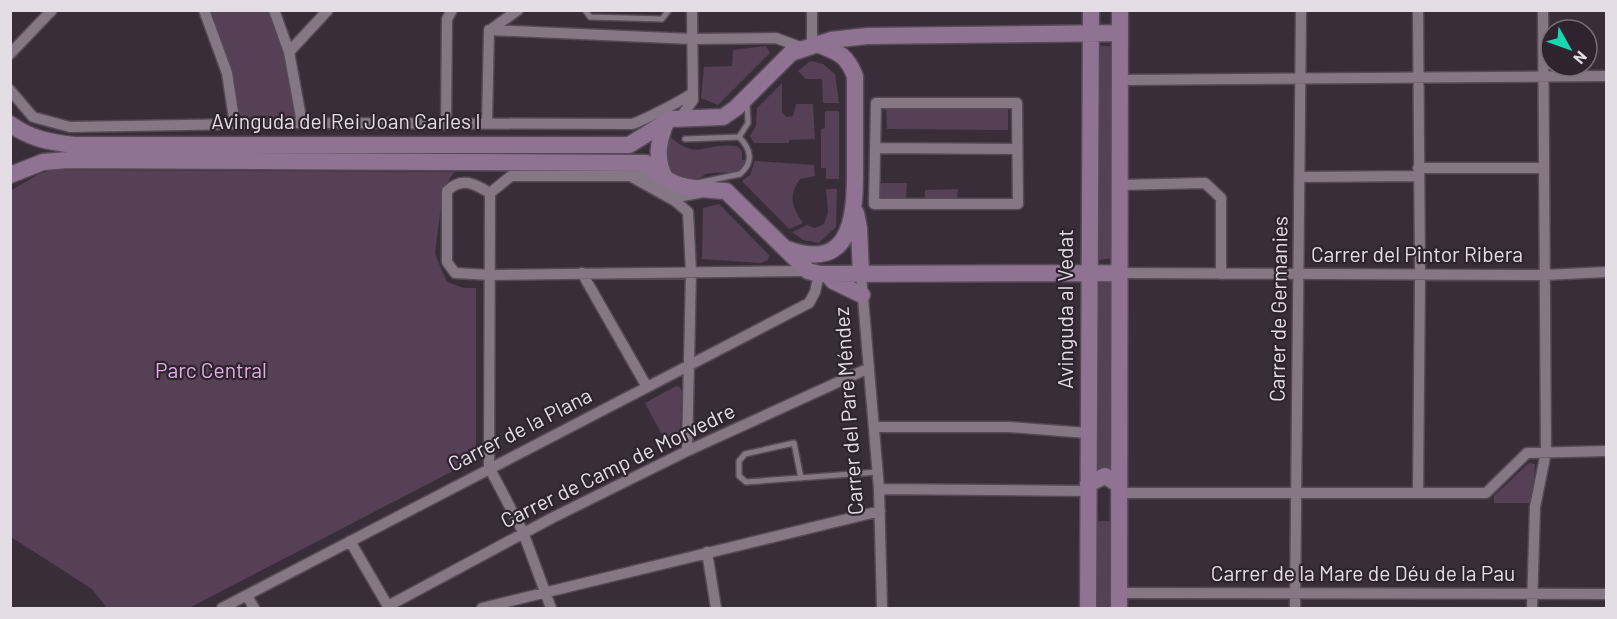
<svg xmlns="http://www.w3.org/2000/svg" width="1617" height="619" font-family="Barlow,sans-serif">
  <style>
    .green { fill: #554056 }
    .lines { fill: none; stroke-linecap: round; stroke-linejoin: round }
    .lane-casing { stroke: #544954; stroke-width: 8 }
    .street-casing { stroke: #544954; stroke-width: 13 }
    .secondary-casing { stroke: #544954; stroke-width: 19 }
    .lane { stroke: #867787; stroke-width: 5 }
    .street { stroke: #867787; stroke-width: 10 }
    .secondary { stroke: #907292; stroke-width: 16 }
    .labels { text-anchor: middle; stroke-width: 4.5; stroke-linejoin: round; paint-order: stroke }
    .street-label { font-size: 21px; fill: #e5dde6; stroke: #2f2330 }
    .park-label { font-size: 21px; fill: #e1afe3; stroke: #2f2330 }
  </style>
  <rect width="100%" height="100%" fill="#3a2d3a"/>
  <path class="green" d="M 204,11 L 274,11 L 302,121 L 235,125 L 227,73 Z
    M 1098,45 L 1113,47 L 1113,258 L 1098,260 Z
    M 766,46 L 770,53 L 718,105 L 701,98 L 704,67 L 732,66 L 733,50 Z
    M 810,61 L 823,64 L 835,74 L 839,103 L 823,103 L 822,79 L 806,79 L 798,71 Z
    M 782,83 L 782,112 L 786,117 L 793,116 L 796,104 L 813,104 L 815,139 L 789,140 L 789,143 L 754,143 L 750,136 L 756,126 L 757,108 Z
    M 886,103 L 1008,103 L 1008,130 L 887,129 Z
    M 825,111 L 839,111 L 839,179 L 826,179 L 826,168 L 821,168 L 821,129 L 825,128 Z
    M 669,136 C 699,162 702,142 737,146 L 742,151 L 742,160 L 747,160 L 744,168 C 731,176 720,170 707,174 C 701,175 705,177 699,178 C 670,188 663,157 669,136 Z
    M 755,161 L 814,165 L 815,176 L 800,179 C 788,195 792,208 803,223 L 789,229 L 742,181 L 750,175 Z
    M 52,170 L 454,172 L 443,189 L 435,254 L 447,282 L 464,288 L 476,288 L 476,459 L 189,608 L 107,608 L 92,589 L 11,537 L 10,191 L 39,174 Z
    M 879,183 L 907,183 L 906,200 L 879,200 Z
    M 826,189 L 837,189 L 836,227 L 819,243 L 803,240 L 792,232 L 807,225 L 815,228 L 824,224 L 828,212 Z
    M 958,189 L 957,200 L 925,200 L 925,190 Z
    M 719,204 L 769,255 L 768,260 L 761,263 L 702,259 L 703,208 Z
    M 1110,280 L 1112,281 L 1111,468 L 1097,469 L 1096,281 Z
    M 676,386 L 680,387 L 682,392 L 680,439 L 668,446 L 645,403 Z
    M 1529,463 L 1535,464 L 1533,494 L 1529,503 L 1494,503 L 1494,496 Z
    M 1098,521 L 1111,521 L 1114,608 L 1094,608 L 1094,524 Z"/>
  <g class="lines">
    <defs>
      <path id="lane" d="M 585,10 L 590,17 L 662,19 L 669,10
        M 685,139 L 739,137 L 748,123 L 747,102
        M 697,183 L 740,174 C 754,162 751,149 739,137
        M 801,478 L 794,443 L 745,454 L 739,461 L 739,476 L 746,482 L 878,472"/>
      <path id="street" d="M 204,10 L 227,73 L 235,125
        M 274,10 L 289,52 L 302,123
        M 1418,10 L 1420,274 L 1418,493
        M 489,30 L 692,39 L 776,38 L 803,48
        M 490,30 L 518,10
        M 812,45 L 812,10
        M 289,52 L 328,10
        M 10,54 L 52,10
        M 1120,80 L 1606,76
        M 10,90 L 33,117 L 70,127 L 302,123 L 632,124 C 642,121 686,99 693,92
        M 876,103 L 1017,103 L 1018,204 L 874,204 Z
        M 680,118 L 693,100 L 692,10
        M 487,123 L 489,30
        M 446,125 L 447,19 L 452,10
        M 875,148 L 1017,149
        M 1418,168 L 1543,168
        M 631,176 L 648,176 L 682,196 L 699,193
        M 1300,177 L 1418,176
        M 1119,185 L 1205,183 L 1221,198 L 1221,274
        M 490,193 C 475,184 462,176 447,191 L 447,262 L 455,273 L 490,275 L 808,271
        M 490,193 L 511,176 L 630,176 L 675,201 L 688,212 L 691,272 L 687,451
        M 490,193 L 489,467 L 523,532 L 551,608
        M 582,273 L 647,387
        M 1119,273 L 1545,275 L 1606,272
        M 861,274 L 879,489 L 882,608
        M 874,427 L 1009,427 L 1087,433
        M 879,489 L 1088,491
        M 1119,493 L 1486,493 L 1527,453 L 1606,451
        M 350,541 L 389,608
        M 707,552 L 716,608
        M 1119,593 L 1606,594
        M 247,596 L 254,608
        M 388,606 L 552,518 L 687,451 L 869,368
        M 222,608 L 809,303 L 815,292 L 819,274
        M 482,608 L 880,511
        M 1295,608 L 1301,10
        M 1532,608 L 1535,507 L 1546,452 L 1543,10"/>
      <path id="secondary" d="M 10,124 C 31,139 49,142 74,145 L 629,145 L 671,119 L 723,117 L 736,108 L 791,53 L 831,40 L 867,36 L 1120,33
        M 10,175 L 43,162 L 68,160 L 646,163 C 674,190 689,188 726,191 L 808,271 L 819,274 L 1119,273
        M 665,178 C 655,158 658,143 666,122
        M 856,213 L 859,228 L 861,274
        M 787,249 C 859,275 855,203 855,155 C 855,129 855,103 855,76 C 846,54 839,53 817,44
        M 828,275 L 833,281 L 862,295
        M 1088,484 L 1105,476 L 1118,484
        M 1088,608 L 1091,10
        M 1119,608 L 1120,10"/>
    </defs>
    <use href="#lane" class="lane-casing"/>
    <use href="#street" class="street-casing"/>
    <use href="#secondary" class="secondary-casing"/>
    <use href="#lane" class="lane"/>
    <use href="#street" class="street"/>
    <use href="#secondary" class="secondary"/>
  </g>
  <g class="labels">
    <g class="street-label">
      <text x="346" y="129">Avinguda del Rei Joan Carles I</text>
      <text x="1417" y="262">Carrer del Pintor Ribera</text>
      <text transform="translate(1066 309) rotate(-90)" y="7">Avinguda al Vedat</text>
      <text transform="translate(1279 309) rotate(-89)" y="7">Carrer de Germanies</text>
      <text transform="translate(849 411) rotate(-94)" y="7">Carrer del Pare Méndez</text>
      <text transform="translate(520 430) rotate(-27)" y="7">Carrer de la Plana</text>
      <text transform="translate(618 466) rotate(-26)" y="7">Carrer de Camp de Morvedre</text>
      <text x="1363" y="581">Carrer de la Mare de Déu de la Pau</text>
    </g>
    <g class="park-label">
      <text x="211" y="378">Parc Central</text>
    </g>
  </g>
  <rect width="1617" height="619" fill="none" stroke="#e5dde6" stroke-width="24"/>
  <g transform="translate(1569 48) rotate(130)"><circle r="28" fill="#2f2330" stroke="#786d79" stroke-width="1.5"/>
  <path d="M0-4.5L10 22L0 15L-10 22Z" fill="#1bd5b1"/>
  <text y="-9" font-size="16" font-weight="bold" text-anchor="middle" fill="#e5dde6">N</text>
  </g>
</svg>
